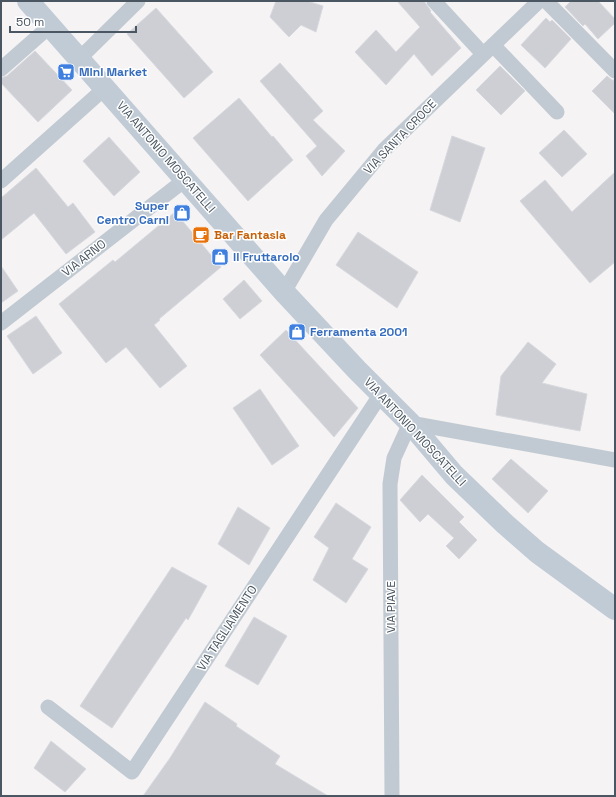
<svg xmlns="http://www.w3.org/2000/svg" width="616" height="797" font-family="'Space Grotesk',sans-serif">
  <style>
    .building { fill: #cdcfd5; stroke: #d7d9de }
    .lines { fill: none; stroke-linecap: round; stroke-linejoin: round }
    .street { stroke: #c1cad2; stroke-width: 15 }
    .secondary { stroke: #c1cbd6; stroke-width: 22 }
    .labels { text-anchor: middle; stroke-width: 3; stroke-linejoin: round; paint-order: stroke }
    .shop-label { font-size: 12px; font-weight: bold; fill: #366cbe; stroke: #fff; text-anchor: start }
    .street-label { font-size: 12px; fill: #4a5661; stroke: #fff }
    .food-label { font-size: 12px; font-weight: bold; fill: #c56008; stroke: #fff; text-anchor: start }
  </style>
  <rect width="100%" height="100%" fill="#f5f3f3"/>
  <path class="building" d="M 276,1 L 307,1 L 323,6 L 316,32 L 301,25 L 289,37 L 270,17 Z
    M 397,1 L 424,1 L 431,11 L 430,12 L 461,48 L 432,76 L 414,54 L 386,85 L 355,52 L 376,30 L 396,52 L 420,27 Z
    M 571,1 L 598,1 L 615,19 L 615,23 L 598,39 L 585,24 L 583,26 L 565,7 Z
    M 156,8 L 213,72 L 184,98 L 127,34 Z
    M 546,18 L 550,22 L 552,20 L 571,39 L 545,68 L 521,45 Z
    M 35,51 L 72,90 L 38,122 L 1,83 L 1,78 L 7,76 Z
    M 280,63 L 323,111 L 313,120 L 345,151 L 322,176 L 306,156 L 317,146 L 260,81 Z
    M 500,66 L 525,91 L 501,115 L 476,90 Z
    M 607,76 L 612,80 L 615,80 L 615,114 L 592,91 Z
    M 239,98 L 272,137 L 273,136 L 293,160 L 248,201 L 193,138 Z
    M 564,130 L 587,154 L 562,177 L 539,153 Z
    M 452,136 L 485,148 L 460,222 L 430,210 Z
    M 109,137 L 140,172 L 114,196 L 83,161 Z
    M 36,168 L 68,207 L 73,203 L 95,232 L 66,254 L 34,213 L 1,240 L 1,198 Z
    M 615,172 L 615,262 L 590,283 L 520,201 L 545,180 L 572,212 Z
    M 175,212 L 221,267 L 159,319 L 160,320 L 154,325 L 187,366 L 160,388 L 126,347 L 106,363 L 59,304 L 113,260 L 115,262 Z
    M 358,232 L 418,272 L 397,308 L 336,265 Z
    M 1,266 L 18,291 L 1,303 Z
    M 244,280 L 262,301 L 240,319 L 223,299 Z
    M 36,316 L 62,353 L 33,374 L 7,336 Z
    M 286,330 L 358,408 L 334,437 L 260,355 Z
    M 528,342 L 556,364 L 542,383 L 587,394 L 580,431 L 496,415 L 501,376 Z
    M 260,389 L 299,446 L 272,465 L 233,408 Z
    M 511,459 L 548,491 L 528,513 L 492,479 Z
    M 422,475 L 464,517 L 459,522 L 477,540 L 459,559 L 446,546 L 454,538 L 428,514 L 420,522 L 400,500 Z
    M 336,503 L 371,527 L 352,559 L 368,569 L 346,603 L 313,580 L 329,548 L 314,537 Z
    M 238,507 L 270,528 L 249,565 L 218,544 Z
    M 172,567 L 207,586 L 188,620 L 186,618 L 112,728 L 80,706 Z
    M 254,617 L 287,636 L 258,685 L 225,666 Z
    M 205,702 L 237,724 L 236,726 L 280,756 L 275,764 L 328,796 L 143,796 L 170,758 Z
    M 51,741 L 86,769 L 65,792 L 34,768 Z"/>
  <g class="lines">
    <path class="street" d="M 434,1 L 483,54
      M 546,1 L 615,71
      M 493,45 L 557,112
      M 79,59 L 138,1
      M 1,69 L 50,26
      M 1,181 L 105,88
      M 284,292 L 326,220 L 384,150 L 539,1
      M 1,323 L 186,179
      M 48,707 L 132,772 L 381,394
      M 392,796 L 390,484 L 394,458 L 410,423 L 615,460"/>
    <path class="secondary" d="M 28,1 L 284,292 L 357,370 L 410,423 L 454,475 L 505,524 L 537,552 L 615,609"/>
  </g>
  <defs>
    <symbol id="supermarket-square" viewBox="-11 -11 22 22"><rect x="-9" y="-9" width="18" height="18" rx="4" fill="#3f7fe0" stroke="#fff"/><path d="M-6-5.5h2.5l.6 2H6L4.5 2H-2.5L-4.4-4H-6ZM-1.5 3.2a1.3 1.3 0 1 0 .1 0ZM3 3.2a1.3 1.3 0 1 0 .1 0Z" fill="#fff"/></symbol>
    <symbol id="shop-square" viewBox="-11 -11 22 22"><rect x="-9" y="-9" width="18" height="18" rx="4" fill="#3f7fe0" stroke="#fff"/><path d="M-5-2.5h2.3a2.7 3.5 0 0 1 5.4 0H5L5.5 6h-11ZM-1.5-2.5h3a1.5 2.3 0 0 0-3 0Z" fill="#fff"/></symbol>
    <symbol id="cafe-square" viewBox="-11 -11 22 22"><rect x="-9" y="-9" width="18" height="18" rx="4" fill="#e8710a" stroke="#fff"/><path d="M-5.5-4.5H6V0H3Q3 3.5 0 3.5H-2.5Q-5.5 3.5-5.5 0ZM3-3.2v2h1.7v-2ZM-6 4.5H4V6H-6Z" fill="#fff"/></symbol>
  </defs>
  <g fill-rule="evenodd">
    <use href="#supermarket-square" x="56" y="62" width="20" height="20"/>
    <use href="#shop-square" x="172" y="203" width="20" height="20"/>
    <use href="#cafe-square" x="191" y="225" width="20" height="20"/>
    <use href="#shop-square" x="210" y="247" width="20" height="20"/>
    <use href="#shop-square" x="287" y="322" width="20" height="20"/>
  </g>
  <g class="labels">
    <g class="shop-label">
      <text x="79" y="76">Mini Market</text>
      <text x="169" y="210" text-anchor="end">Super<tspan x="169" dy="14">Centro Carni</tspan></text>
      <text x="233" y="261">Il Fruttarolo</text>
      <text x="310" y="336">Ferramenta 2001</text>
    </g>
    <g class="street-label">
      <text transform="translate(400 137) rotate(-46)" y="4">VIA SANTA CROCE</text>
      <text transform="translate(166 157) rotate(49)" y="4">VIA ANTONIO MOSCATELLI</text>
      <text transform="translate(84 258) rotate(-38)" y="4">VIA ARNO</text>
      <text transform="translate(415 432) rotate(47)" y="4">VIA ANTONIO MOSCATELLI</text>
      <text transform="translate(391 607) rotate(-90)" y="4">VIA PIAVE</text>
      <text transform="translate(227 628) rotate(-57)" y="4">VIA TAGLIAMENTO</text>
    </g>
    <g class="food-label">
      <text x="214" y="239">Bar Fantasia</text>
    </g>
  </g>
  <rect width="616" height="797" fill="none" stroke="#4a5661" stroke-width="4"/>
  <path d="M10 26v6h126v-6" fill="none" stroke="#4a5661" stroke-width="2"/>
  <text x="16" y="26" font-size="12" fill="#4a5661" stroke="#ffffff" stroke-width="3" paint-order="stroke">50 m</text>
</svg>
